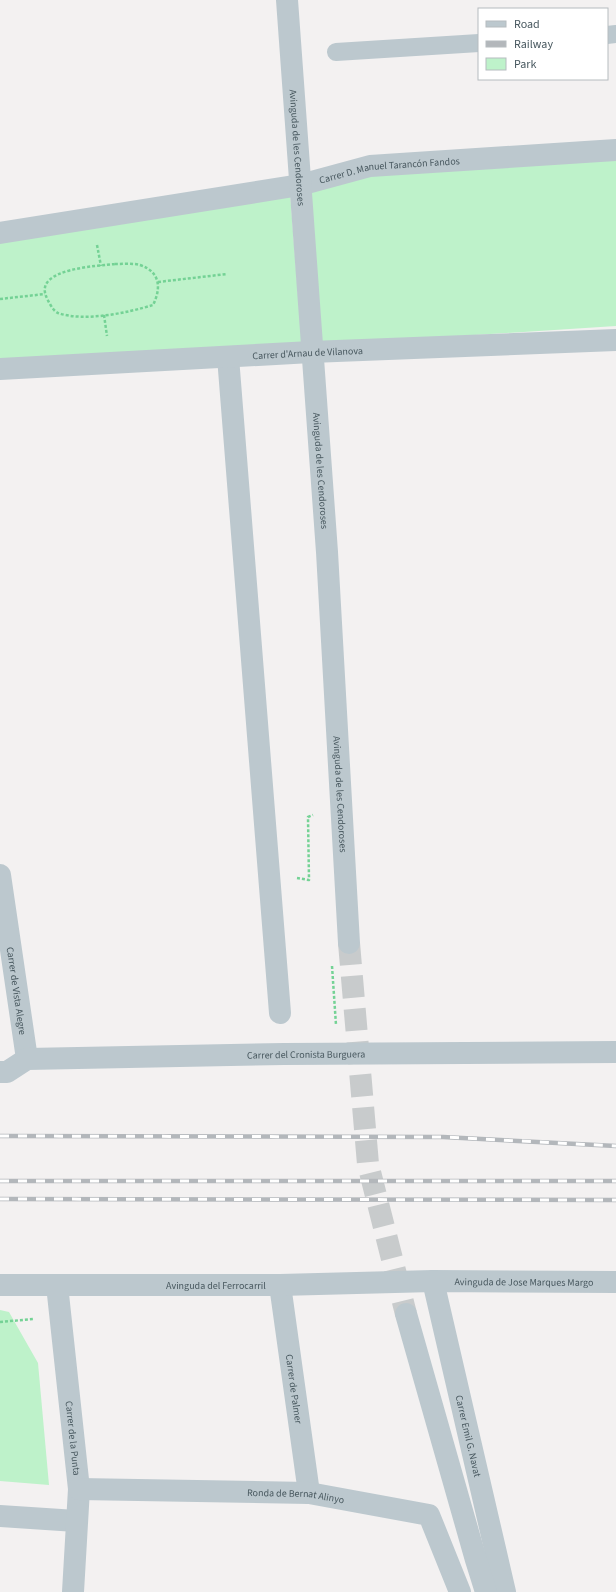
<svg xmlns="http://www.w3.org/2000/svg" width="616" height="1592" font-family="'Source Sans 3',sans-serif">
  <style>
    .green { fill: #bef2ca }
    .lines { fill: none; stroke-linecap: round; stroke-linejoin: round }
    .tertiary-tunnel { stroke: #c8cbcc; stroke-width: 22; stroke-dasharray: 22 11; stroke-linecap: butt }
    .path { stroke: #74d295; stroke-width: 2.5; stroke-dasharray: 3 2; stroke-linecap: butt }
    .service { stroke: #bcc8ce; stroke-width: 18 }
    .pedestrian { stroke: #bcc8ce; stroke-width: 22 }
    .minor { stroke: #bcc8ce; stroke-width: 22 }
    .tertiary { stroke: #bcc8ce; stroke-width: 22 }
    .rail-casing { stroke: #b3b7bb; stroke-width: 4.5 }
    .rail { stroke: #fff; stroke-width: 3; stroke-dasharray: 9; stroke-linecap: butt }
    .labels { text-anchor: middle; stroke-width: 3; stroke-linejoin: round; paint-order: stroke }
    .street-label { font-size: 10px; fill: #48585f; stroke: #fff }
  </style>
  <rect width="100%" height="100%" fill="#f3f1f1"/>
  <path class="green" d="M 616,157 L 616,326 L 319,345 L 309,192 L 372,173 Z
    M 290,193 L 302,346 L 0,359 L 0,240 Z
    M 0,1310 L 9,1312 L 38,1363 L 49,1485 L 0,1481 Z"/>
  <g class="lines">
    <path class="tertiary-tunnel" d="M 349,943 L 368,1164 L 406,1314"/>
    <path class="path" d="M 97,245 L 101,266
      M 115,264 C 123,264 133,263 140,265 C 161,272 161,289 153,305 C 127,313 84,322 58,313 C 53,311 48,301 46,296 C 35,268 99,266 115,264 Z
      M 158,282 L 227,274
      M 0,299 L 45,294
      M 104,315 L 107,336
      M 297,878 L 309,880 L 308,817 L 313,815
      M 332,966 L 336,1025
      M 0,1322 L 33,1319"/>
    <path class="service" d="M 607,35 L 616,34
      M 336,52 L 479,43"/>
    <path class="pedestrian" d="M 0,1516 L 76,1521"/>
    <g class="minor">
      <path id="s1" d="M 0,233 L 300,185 L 370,166 L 616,150"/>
      <path d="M 228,357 L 280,1013"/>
      <path id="s2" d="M 0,369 L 311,352 L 616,340"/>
      <path id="s3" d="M 0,875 L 27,1059"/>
      <path id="s4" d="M 0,1072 L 7,1072 L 27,1059 L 284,1054 L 616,1052"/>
      <path id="s5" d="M 433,1281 L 505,1592"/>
      <path id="s6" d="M 57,1285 L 79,1489 L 73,1592"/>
      <path id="s7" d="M 280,1285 L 309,1493"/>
      <path d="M 406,1314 L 476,1560 L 486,1592"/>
      <path id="s8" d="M 79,1489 L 309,1493 L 429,1515 L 460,1592"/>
    </g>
    <g class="tertiary">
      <path id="s9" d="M 287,0 L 327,552 L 349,943"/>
      <path id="s10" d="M 0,1285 L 280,1285 L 433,1281 L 616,1282"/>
    </g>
    <defs>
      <path id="rail" d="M 0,1136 L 443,1137 L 616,1146
        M 0,1181 L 616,1181
        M 0,1199 L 616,1200"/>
    </defs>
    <use href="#rail" class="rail-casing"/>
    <use href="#rail" class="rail"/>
  </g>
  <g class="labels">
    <g class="street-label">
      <text dy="4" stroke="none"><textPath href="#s9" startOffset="148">Avinguda de les Cendoroses</textPath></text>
      <text dy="4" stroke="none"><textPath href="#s1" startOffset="395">Carrer D. Manuel Tarancón Fandos</textPath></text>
      <text dy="4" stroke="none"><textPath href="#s2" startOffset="308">Carrer d'Arnau de Vilanova</textPath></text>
      <text dy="4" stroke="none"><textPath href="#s9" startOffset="472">Avinguda de les Cendoroses</textPath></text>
      <text dy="4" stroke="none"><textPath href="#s9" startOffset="796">Avinguda de les Cendoroses</textPath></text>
      <text dy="4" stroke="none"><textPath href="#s3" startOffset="117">Carrer de Vista Alegre</textPath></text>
      <text dy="4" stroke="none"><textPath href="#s4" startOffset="310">Carrer del Cronista Burguera</textPath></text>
      <text dy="4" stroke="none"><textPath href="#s10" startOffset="524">Avinguda de Jose Marques Margo</textPath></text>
      <text dy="4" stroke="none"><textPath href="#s10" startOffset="216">Avinguda del Ferrocarril</textPath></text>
      <text dy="4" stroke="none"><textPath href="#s7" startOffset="105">Carrer de Palmer</textPath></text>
      <text dy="4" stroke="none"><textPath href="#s5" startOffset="159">Carrer Emil G. Navat</textPath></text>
      <text dy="4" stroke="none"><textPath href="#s6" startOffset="154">Carrer de la Punta</textPath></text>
      <text dy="4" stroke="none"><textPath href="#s8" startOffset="217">Ronda de Bernat Alinyo</textPath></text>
    </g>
  </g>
  <rect x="478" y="8" width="130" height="72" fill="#ffffff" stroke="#b6bcbf"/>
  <rect x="486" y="21" width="20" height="6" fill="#bcc8ce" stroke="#b6bcbf"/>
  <text x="514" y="28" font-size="12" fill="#48585f">Road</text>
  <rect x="486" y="41" width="20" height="6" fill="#b3b7bb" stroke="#b6bcbf"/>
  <text x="514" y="48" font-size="12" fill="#48585f">Railway</text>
  <rect x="486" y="58" width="20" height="12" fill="#bef2ca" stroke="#b6bcbf"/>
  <text x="514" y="68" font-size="12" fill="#48585f">Park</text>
</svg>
